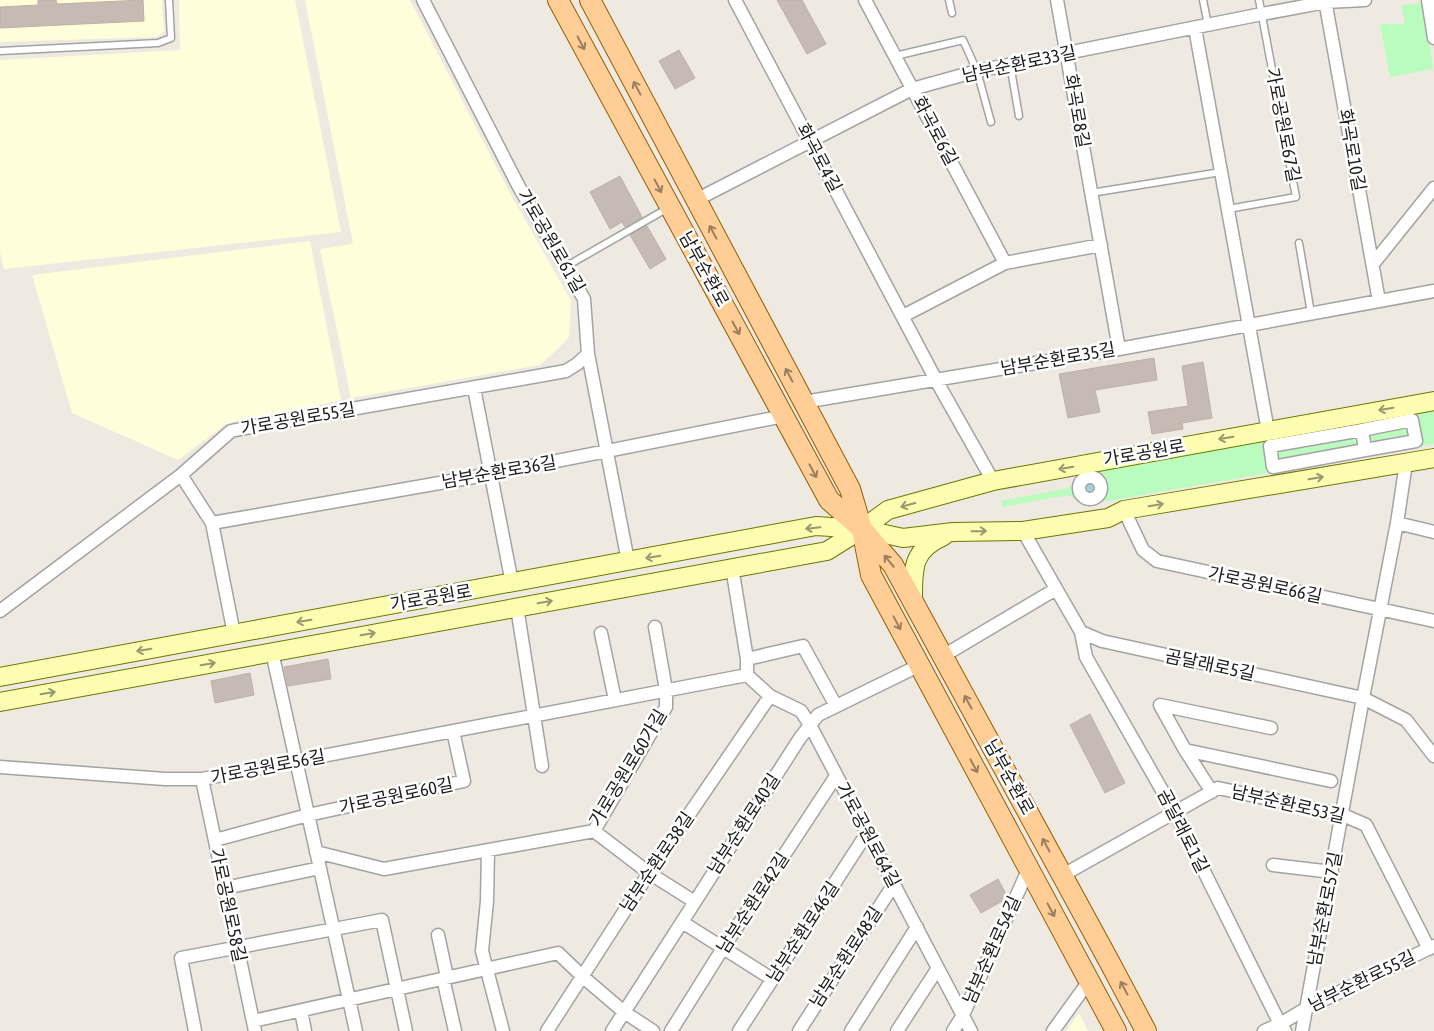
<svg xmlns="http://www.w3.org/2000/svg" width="1434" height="1031" font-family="'Asap Condensed','Noto Sans KR',sans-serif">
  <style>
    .education { fill: #fffeda }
    .park { fill: #bafcbd }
    .water { fill: url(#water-waves) }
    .building { fill: #c6bbb4; stroke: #c1afa3 }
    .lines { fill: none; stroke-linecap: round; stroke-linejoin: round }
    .lane-casing { stroke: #a3a3a3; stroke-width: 9 }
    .street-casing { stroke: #a3a3a3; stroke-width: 15 }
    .secondary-casing { stroke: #6e7700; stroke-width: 20 }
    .primary-casing { stroke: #955e00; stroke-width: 22 }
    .lane { stroke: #fff; stroke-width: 6 }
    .street { stroke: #fff; stroke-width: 12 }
    .secondary { stroke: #fcfdb1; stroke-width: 18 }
    .primary { stroke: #ffce96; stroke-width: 20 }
    .oneway { stroke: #997e5f }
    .oneway2 { stroke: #97986e }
    .labels { text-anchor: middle; stroke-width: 5; stroke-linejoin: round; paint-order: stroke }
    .street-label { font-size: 18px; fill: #1c1c1c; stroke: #fff }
  </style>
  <defs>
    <pattern id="water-waves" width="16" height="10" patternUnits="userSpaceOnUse" patternTransform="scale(1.25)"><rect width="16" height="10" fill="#9fd3df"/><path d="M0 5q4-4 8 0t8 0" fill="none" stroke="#88b5bf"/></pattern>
  </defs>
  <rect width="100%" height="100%" fill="#efeae1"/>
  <path class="education" d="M 0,0 L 162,0 L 164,31 L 157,37 L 0,42 Z
    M 179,0 L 295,0 L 341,232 L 4,269 L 0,252 L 0,60 L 180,50 Z
    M 305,0 L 410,0 L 510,193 L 571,301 L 569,337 L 558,349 L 540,365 L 351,398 L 320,249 L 353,244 Z
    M 310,241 L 341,400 L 226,424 L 178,460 L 72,413 L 32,275 Z
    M 1079,1013 L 1088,1031 L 1066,1031 Z"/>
  <path class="park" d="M 1424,3 L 1433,69 L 1390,77 L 1380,24 L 1405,24 L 1401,5 Z
    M 1434,410 L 1434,444 L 1091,504 L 1083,503 L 1069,495 L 1002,507 L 1001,501 L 1068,488 L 1079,476 L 1085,473 Z"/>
  <path class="water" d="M1083 488a7 7 0 1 1 14 0a7 7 0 1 1-14 0Z"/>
  <path class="building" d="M 38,0 L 56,0 L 57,4 L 143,0 L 144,21 L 0,28 L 0,7 L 38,5 Z
    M 777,0 L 802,0 L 826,44 L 807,54 Z
    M 679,50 L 695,78 L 675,89 L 659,61 Z
    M 620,176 L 642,217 L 625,227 L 622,222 L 610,229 L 590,192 Z
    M 647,226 L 666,259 L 650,269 L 630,235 Z
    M 1154,358 L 1157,380 L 1095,390 L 1100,412 L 1068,418 L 1059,374 Z
    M 1203,362 L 1212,418 L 1182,423 L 1183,429 L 1152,434 L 1148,412 L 1188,406 L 1182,366 Z
    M 328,659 L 331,679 L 288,686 L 284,667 Z
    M 250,673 L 254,695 L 215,703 L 211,681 Z
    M 1090,714 L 1125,783 L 1105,793 L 1070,725 Z
    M 998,879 L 1007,896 L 1006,899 L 981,913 L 970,895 Z"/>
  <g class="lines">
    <defs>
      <path id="lane" d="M 949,0 L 952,13
        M 1203,0 L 1208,25
        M 0,51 L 158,43 L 171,38 L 169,0
        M 895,56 L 963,40 L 977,71 L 991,122
        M 1010,64 L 1019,116
        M 1091,193 L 1221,172
        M 1228,209 L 1296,197 L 1259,0
        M 1299,243 L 1311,313
        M 565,267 L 668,208"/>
      <path id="street" d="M 423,0 L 519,187 L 584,299 L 588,354 L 628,561
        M 735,0 L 936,380 L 993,481
        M 865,0 L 1005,263
        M 1057,0 L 1119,349
        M 1325,0 L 1379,301
        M 1428,0 L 1434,38
        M 1195,28 L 1268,431
        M 696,200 L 912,89 L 977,71 L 1262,14 L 1326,2 L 1365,0
        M 1373,264 L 1434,188
        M 903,316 L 1005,263 L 1101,245
        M 474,388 L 512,583
        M 804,402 L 1119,349 L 1434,291
        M 1362,430 L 1365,450 L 1273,467 L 1270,446 Z
        M 1362,430 L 1412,420 L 1416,441 L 1365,450
        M 181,475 L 212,523 L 234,634
        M1079 488a11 11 0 1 1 22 0a11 11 0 1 1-22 0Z
        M 1124,510 L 1143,550 L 1157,561 L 1434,621
        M 212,523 L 491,474 L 784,416
        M 1397,523 L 1434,532
        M 1023,531 L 1081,632 L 1102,641 L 1363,698 L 1406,720 L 1434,756
        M 732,567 L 747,659 L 747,675 L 770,696 L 801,711 L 810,725 L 971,1031
        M 517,607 L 542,766
        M 0,611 L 181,475 L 231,431 L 245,428 L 566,371 L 577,364 L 588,354
        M 1081,632 L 1086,657 L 1175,813 L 1280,1024 L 1285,1031
        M 601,633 L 615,700
        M 272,652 L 356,1031
        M 943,656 L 1056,589
        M 747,659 L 803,646 L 836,706
        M 1185,750 L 1331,781
        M 0,767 L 165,779 L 202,779 L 747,675
        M 202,779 L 255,1031
        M 1212,792 L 1185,750 L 1160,705 L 1271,728
        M 594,831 L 649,873 L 695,902
        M 215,840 L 308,815 L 464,781 L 453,731
        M 488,850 L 487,901 L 482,951 L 503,1031
        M 316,852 L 384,869 L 594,831 L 666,707 L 666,690 L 655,627
        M 1273,865 L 1332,872
        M 1063,875 L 1218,788 L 1343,815 L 1366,825 L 1429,949
        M 225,888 L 320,868
        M 682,922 L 772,979
        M 438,935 L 447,977
        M 443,978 L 455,1031
        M 301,1011 L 305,1031
        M 253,1021 L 558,953 L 582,976 L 624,1012 L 653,1031
        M 195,1031 L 181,958 L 382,920 L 406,1031
        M 547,1031 L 649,873 L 770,696
        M 612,1031 L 800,738 L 818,715 L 920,665
        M 671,1031 L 723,948 L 836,776
        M 739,1031 L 867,833
        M 799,1031 L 894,884
        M 851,1031 L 917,927
        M 897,1031 L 938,968
        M 953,1031 L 963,1015 L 1029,868
        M 1053,1031 L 1089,981
        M 1264,1031 L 1280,1024 L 1307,1008 L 1434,946
        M 1302,1031 L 1363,698 L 1397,523 L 1406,463"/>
      <path id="secondary" d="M 913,602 C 913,570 911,550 944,536
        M 0,677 L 816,526 L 862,529 L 903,538 L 953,532 L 1023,531 L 1108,518 L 1124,510 L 1434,458
        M 0,702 L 827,551 L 862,529 L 888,510 L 993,481 L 1434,401"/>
      <path id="primary" d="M 558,0 L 829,500 L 862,529 L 893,565 L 1110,963 L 1146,1031
        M 590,0 L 850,489 L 862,529 L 871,575 L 1116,1031"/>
    </defs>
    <use href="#lane" class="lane-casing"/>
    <use href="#street" class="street-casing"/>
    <use href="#secondary" class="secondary-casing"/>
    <use href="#primary" class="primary-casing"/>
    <use href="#lane" class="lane"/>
    <use href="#street" class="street"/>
    <use href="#secondary" class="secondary"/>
    <use href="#primary" class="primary"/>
  </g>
  <defs><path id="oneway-shaft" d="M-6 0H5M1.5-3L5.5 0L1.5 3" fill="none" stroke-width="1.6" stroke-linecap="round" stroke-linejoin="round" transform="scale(1.25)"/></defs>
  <g class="oneway">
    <use href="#oneway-shaft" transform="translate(581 43) rotate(62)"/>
    <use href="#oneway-shaft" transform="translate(637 88) rotate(-118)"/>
    <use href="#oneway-shaft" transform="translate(658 186) rotate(62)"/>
    <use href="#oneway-shaft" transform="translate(713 232) rotate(-118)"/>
    <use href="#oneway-shaft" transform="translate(736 328) rotate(61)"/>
    <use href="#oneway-shaft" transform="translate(789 375) rotate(-118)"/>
    <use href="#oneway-shaft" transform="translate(813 471) rotate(62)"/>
    <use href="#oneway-shaft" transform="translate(889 561) rotate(-129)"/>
    <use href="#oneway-shaft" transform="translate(897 623) rotate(62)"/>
    <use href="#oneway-shaft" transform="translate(968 702) rotate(-119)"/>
    <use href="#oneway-shaft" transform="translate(974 766) rotate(62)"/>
    <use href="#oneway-shaft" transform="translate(1046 845) rotate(-119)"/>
    <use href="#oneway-shaft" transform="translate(1051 910) rotate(62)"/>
    <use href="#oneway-shaft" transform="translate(1124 988) rotate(-118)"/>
  </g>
  <g class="oneway2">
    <use href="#oneway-shaft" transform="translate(1386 409) rotate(170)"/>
    <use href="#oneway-shaft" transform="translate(1226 438) rotate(170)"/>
    <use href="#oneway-shaft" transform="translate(1066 468) rotate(170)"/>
    <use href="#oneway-shaft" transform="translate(1316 478) rotate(-9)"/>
    <use href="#oneway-shaft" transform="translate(908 505) rotate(165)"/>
    <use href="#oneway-shaft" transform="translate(1156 505) rotate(-9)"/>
    <use href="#oneway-shaft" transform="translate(813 528) rotate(174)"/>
    <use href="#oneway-shaft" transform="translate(979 531) rotate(-1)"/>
    <use href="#oneway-shaft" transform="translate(653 557) rotate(170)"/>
    <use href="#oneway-shaft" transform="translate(545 602) rotate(-10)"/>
    <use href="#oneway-shaft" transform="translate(304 621) rotate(170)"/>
    <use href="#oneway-shaft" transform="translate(368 634) rotate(-10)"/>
    <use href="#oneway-shaft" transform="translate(144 650) rotate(170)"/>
    <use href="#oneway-shaft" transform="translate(208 664) rotate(-10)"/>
    <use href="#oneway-shaft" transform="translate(48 693) rotate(-10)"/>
  </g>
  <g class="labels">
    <g class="street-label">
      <text transform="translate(1019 64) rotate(-12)" y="6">남부순환로33길</text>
      <text transform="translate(1077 111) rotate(80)" y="6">화곡로8길</text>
      <text transform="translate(1283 125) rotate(79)" y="6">가로공원로67길</text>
      <text transform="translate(935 131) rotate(62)" y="6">화곡로6길</text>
      <text transform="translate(1352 150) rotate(80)" y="6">화곡로10길</text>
      <text transform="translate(819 158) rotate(62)" y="6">화곡로4길</text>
      <text transform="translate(551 241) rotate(60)" y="6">가로공원로61길</text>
      <text transform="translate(704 269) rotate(61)" y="6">남부순환로</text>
      <text transform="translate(1058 359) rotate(-10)" y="6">남부순환로35길</text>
      <text transform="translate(298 419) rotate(-10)" y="6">가로공원로55길</text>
      <text transform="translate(1144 453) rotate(-10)" y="6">가로공원로</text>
      <text transform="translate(499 472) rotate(-10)" y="6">남부순환로36길</text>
      <text transform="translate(1265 585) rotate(12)" y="6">가로공원로66길</text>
      <text transform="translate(431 598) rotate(-10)" y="6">가로공원로</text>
      <text transform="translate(1210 665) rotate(12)" y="6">곰달래로5길</text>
      <text transform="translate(268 767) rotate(-11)" y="6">가로공원로56길</text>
      <text transform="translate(628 768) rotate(-59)" y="6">가로공원로60가길</text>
      <text transform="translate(1009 777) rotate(61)" y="6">남부순환로</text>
      <text transform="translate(396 796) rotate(-12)" y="6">가로공원로60길</text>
      <text transform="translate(1288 804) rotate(13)" y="6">남부순환로53길</text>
      <text transform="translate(744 824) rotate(-57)" y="6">남부순환로40길</text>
      <text transform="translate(1183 831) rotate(63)" y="6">곰달래로1길</text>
      <text transform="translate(868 835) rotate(62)" y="6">가로공원로64길</text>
      <text transform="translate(657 862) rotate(-56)" y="6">남부순환로38길</text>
      <text transform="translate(753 903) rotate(-57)" y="6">남부순환로42길</text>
      <text transform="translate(228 905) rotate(78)" y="6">가로공원로58길</text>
      <text transform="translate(1325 909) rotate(-79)" y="6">남부순환로57길</text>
      <text transform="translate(803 932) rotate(-57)" y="6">남부순환로46길</text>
      <text transform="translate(992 950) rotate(-66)" y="6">남부순환로54길</text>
      <text transform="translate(846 957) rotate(-57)" y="6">남부순환로48길</text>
      <text transform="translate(1362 981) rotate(-26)" y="6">남부순환로55길</text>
    </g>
  </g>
</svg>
